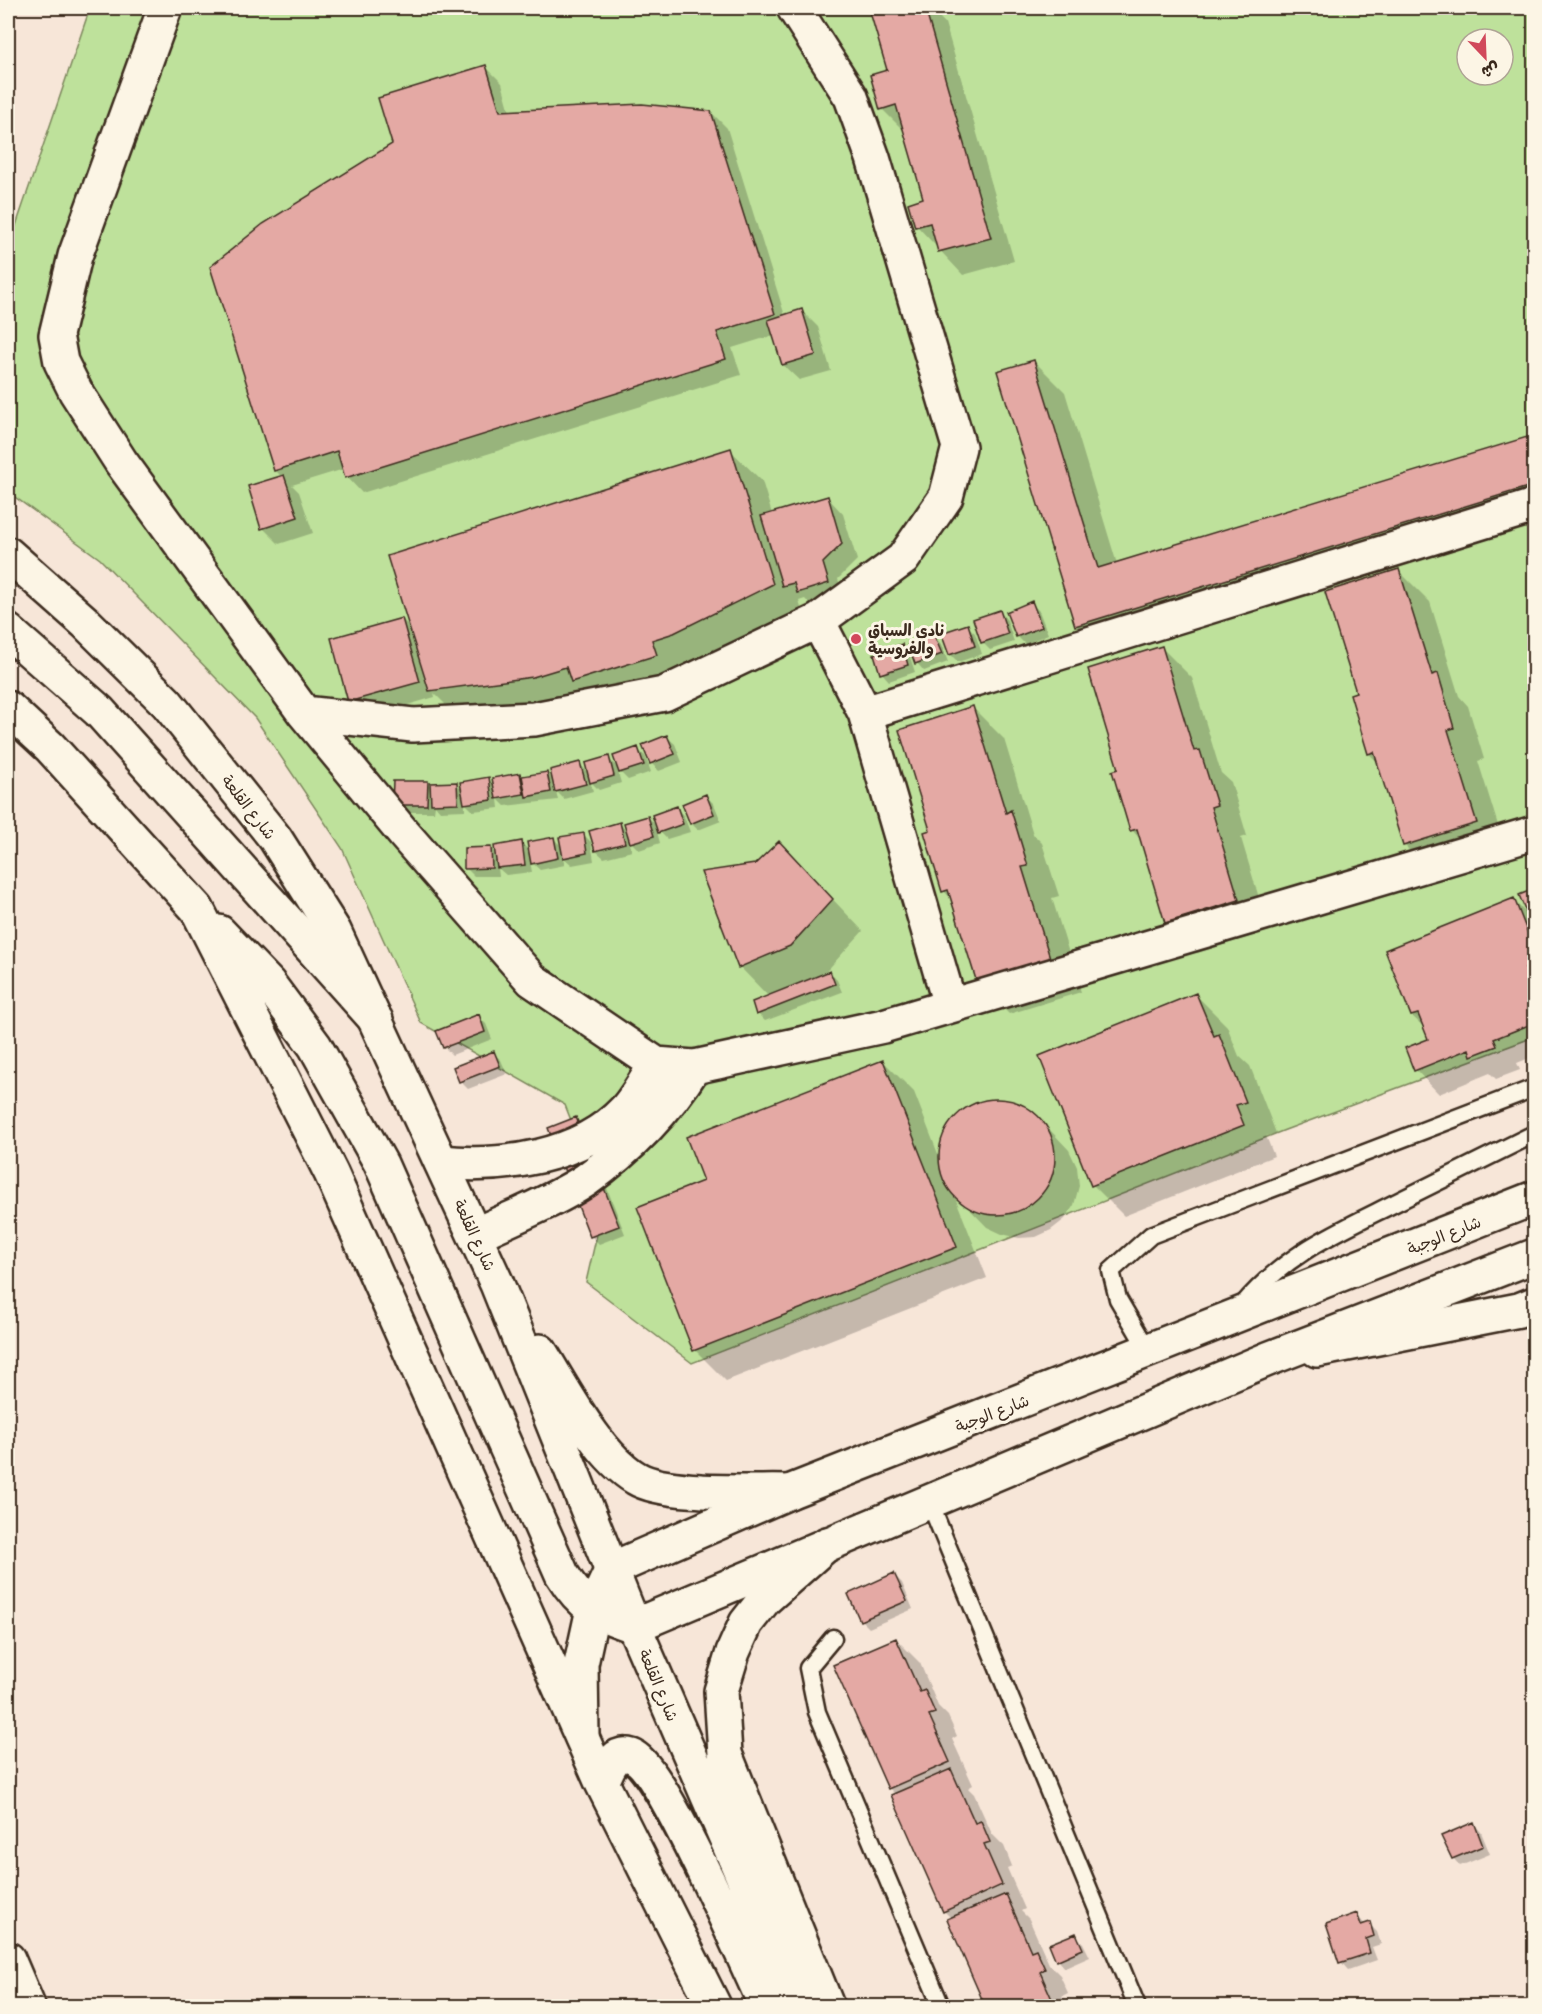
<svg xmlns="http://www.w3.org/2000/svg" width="1542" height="2014" font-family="Sriracha,'Playpen Sans Arabic',sans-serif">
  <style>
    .green { fill: #bee19b; stroke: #7c865c; stroke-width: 1.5; fill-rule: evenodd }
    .shadow { fill: #0003 }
    .building { fill: #e4a9a4; stroke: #3b2a1e; stroke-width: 1.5 }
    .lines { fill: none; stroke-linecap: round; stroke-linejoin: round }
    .service-casing { stroke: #3b2a1e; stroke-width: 21 }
    .minor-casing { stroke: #3b2a1e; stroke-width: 38 }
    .tertiary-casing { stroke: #3b2a1e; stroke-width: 38 }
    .secondary-casing { stroke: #3b2a1e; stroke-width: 38 }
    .trunk-casing { stroke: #3b2a1e; stroke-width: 38 }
    .service { stroke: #fcf5e5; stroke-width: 16 }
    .minor { stroke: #fcf5e5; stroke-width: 33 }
    .tertiary { stroke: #fcf5e5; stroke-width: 33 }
    .secondary { stroke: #fcf5e5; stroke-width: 33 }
    .trunk { stroke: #fcf5e5; stroke-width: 33 }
    .poi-dot { fill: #d1495b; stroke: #fcf5e5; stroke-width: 2 }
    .labels { text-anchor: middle; stroke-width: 6; stroke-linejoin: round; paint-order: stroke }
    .poi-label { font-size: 16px; font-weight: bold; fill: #3b2a1e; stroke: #fcf5e5; text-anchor: start }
    .street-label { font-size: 16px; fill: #3b2a1e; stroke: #fcf5e5 }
  </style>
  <rect width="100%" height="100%" fill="#f7e6d8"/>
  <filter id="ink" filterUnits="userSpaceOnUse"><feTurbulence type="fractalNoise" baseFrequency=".0167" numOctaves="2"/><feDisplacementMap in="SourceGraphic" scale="12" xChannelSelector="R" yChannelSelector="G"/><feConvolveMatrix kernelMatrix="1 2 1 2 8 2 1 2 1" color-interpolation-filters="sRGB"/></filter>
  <g filter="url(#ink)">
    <path class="green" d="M 90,8 L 1534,8 L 1534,1037 L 1285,1130 L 692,1363 L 586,1282 L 604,1204 L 565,1105 L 421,1023 L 342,848 L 255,718 L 100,559 L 8,492 L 8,249 ZM 1467,39 L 1503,39 L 1503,75 L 1467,75 Z"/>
    <path class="shadow" d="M 885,8 L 930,8 L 945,23 L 1014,261 L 963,275 L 917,226 L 925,199 L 906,133 L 882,109 L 888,71 Z
      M 486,67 L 502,83 L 510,112 L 711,112 L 727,128 L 785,316 L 802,311 L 818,327 L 831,371 L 799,380 L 783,365 L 774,335 L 732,348 L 741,375 L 362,493 L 347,477 L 344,469 L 292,485 L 299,492 L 313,533 L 279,544 L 263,528 L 282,477 L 275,470 L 393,144 Z
      M 1034,361 L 1065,392 L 1117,564 L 1534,436 L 1534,525 L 1107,656 L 1076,625 Z
      M 730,450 L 762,481 L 772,514 L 828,498 L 843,514 L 857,560 L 838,579 L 844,599 L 814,609 L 805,599 L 799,601 L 803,615 L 687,686 L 462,721 L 434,693 L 435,697 L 366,717 L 350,701 L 402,619 L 412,629 Z
      M 1399,571 L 1430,602 L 1459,696 L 1468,706 L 1484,759 L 1478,761 L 1507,854 L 1435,876 L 1404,845 L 1379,763 L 1369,754 L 1358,693 Z
      M 1031,603 L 1039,611 L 1048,634 L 1025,644 L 1018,637 L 1008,613 Z
      M 1000,612 L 1007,620 L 1014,642 L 990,650 L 982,642 Z
      M 967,626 L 975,633 L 982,654 L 958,662 L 950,654 Z
      M 934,636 L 941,644 L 948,662 L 924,671 L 917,663 Z
      M 901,646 L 909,654 L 915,672 L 889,681 L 882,673 Z
      M 1161,647 L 1192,678 L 1221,773 L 1231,782 L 1247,836 L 1241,838 L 1269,931 L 1197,953 L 1166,922 L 1141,840 L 1132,830 Z
      M 973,708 L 1004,739 L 1033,834 L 1042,843 L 1059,896 L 1052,898 L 1081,992 L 1009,1014 L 978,983 L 953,901 L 944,891 L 932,831 Z
      M 667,737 L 675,744 L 682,762 L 659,771 L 651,763 Z
      M 637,749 L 645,756 L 651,772 L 628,780 L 617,769 L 621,783 L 599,790 L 590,781 L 593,791 L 564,799 L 556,791 L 558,800 L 505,806 L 498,799 L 499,808 L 473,811 L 465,803 L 465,810 L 440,811 L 435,805 L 434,812 L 402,812 L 394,804 L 427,783 L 432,787 L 457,784 L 463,790 L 488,779 L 495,785 L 520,774 L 523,777 L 547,773 L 554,780 L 580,764 L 589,774 L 608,758 L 619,769 Z
      M 706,796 L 714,804 L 721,821 L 698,830 L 691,823 Z
      M 676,808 L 684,816 L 690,832 L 667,839 L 656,828 L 660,843 L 639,850 L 629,840 L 632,851 L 604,858 L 596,851 L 619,823 L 628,832 L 648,817 L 659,828 Z
      M 583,834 L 591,842 L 594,861 L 572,865 L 563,857 L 565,865 L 540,870 L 530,861 L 532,872 L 506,875 L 498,868 L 499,876 L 474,876 L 466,868 L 491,848 L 496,854 L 521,843 L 530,851 L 554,839 L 562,847 Z
      M 779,843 L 863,931 L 822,976 L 830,973 L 837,980 L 842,992 L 765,1021 L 758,1014 L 769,997 L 740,967 Z
      M 1534,890 L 1534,1056 L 1517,1063 L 1520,1070 L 1496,1079 L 1490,1073 L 1439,1094 L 1416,1070 L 1430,1040 L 1426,1029 L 1412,1016 L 1387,950 L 1513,900 L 1529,916 L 1521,896 Z
      M 1196,995 L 1227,1026 L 1239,1056 L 1250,1066 L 1276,1133 L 1266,1136 L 1274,1156 L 1124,1216 L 1093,1185 Z
      M 478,1016 L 486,1024 L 492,1039 L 452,1055 L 444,1047 Z
      M 493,1053 L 501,1060 L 507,1074 L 468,1089 L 460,1081 Z
      M 883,1061 L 914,1092 L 940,1159 L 943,1140 L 951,1124 L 963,1112 L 978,1103 L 996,1100 L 1015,1102 L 1032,1111 L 1069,1150 L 1077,1167 L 1079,1186 L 1074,1205 L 1065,1219 L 1051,1230 L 1036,1237 L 1019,1238 L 1002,1234 L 987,1227 L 953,1192 L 987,1278 L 726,1381 L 695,1350 L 705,1182 Z
      M 575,1119 L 583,1127 L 625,1234 L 599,1244 L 592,1237 L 549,1129 Z
      M 894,1575 L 902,1583 L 913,1609 L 869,1628 L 861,1620 Z
      M 896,1639 L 920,1663 L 938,1706 L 948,1716 L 957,1736 L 952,1739 L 973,1785 L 968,1788 L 974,1794 L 992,1834 L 1004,1846 L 1012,1866 L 1007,1868 L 1025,1909 L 1021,1911 L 1029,1919 L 1049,1964 L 1060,1975 L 1068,1993 L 1062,1996 L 1067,2006 L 987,2006 L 949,1920 L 952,1919 L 944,1911 L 896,1795 L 889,1788 Z
      M 1474,1824 L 1481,1832 L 1490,1854 L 1460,1866 L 1453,1858 Z
      M 1357,1915 L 1365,1925 L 1369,1924 L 1377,1932 L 1381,1944 L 1372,1947 L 1377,1960 L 1348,1970 L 1341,1962 Z
      M 1075,1935 L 1083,1943 L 1090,1957 L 1065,1968 L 1058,1960 L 1051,1945 Z"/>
    <path class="building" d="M 885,8 L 925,8 L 991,238 L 938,252 L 930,223 L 915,227 L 908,203 L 923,198 L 896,105 L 880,110 L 870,75 L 887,70 L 870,12 Z
      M 486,65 L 500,111 L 642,104 L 711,111 L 775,314 L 717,332 L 726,359 L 345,478 L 337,451 L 274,471 L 210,267 L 263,224 L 392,144 L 378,98 Z
      M 802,309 L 816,355 L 782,365 L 768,320 Z
      M 1034,360 L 1098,568 L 1534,435 L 1534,485 L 1075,626 L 997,371 Z
      M 731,448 L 773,584 L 674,633 L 652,640 L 657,655 L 571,682 L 566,667 L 533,677 L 429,691 L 387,556 Z
      M 284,475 L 298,517 L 261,529 L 248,486 Z
      M 828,496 L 842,544 L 823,563 L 829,583 L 797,593 L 794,583 L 782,586 L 761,516 Z
      M 1399,569 L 1432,675 L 1438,673 L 1454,728 L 1448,730 L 1477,823 L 1403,846 L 1374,752 L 1368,754 L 1350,694 L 1356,692 L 1325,592 Z
      M 1032,601 L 1042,627 L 1016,637 L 1006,612 Z
      M 1000,610 L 1008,634 L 981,643 L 973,619 Z
      M 402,618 L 420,682 L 348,702 L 331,638 Z
      M 968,624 L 975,646 L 949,655 L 941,633 Z
      M 934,635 L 942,654 L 915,664 L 908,644 Z
      M 902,644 L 908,665 L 880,674 L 874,654 Z
      M 1162,646 L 1194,751 L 1200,750 L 1217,805 L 1211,807 L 1239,900 L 1165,923 L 1137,829 L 1130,831 L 1112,771 L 1118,769 L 1088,669 Z
      M 973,706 L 1006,813 L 1011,810 L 1028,866 L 1022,867 L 1051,961 L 977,983 L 948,890 L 942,892 L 924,832 L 930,830 L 899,730 Z
      M 667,735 L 675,754 L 650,764 L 642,745 Z
      M 638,747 L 644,765 L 619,773 L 613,756 Z
      M 609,756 L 614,776 L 590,783 L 585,763 Z
      M 580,762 L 586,784 L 555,792 L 550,770 Z
      M 547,772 L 551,792 L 526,797 L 522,776 Z
      M 520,773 L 524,794 L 496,799 L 492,778 Z
      M 489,777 L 492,800 L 464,804 L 460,782 Z
      M 393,781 L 428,781 L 427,805 L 392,805 Z
      M 457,782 L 458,803 L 431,804 L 430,783 Z
      M 706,794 L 714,814 L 690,824 L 682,804 Z
      M 677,806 L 683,824 L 658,833 L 652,815 Z
      M 648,816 L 654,836 L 630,843 L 624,823 Z
      M 620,822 L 625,843 L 595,851 L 589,831 Z
      M 584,833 L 587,853 L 563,858 L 559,837 Z
      M 554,837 L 558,858 L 531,864 L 527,842 Z
      M 522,841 L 525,865 L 497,868 L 494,846 Z
      M 779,841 L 833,899 L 790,946 L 738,968 L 701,872 L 755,864 Z
      M 491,847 L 492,868 L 464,869 L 464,848 Z
      M 1534,889 L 1534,931 L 1519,895 Z
      M 1514,898 L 1534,949 L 1534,964 L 1525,968 L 1531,982 L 1534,981 L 1534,1023 L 1494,1039 L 1497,1046 L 1471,1056 L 1469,1049 L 1414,1071 L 1405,1048 L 1428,1039 L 1418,1014 L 1411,1016 L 1385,950 Z
      M 830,971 L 835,984 L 756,1015 L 752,1002 Z
      M 1196,993 L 1214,1036 L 1219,1034 L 1246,1102 L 1236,1105 L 1244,1125 L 1091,1186 L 1039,1056 Z
      M 479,1014 L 485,1032 L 443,1048 L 436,1031 Z
      M 494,1051 L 500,1066 L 459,1082 L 453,1067 Z
      M 883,1060 L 957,1247 L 693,1351 L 637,1207 L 703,1181 L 686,1137 Z
      M939 1157a58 58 0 1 1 116 0a58 58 0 1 1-116 0Z
      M 576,1117 L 619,1226 L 590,1237 L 548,1128 Z
      M 894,1573 L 907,1601 L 860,1621 L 848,1594 Z
      M 896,1638 L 920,1692 L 925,1690 L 935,1713 L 929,1715 L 950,1762 L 888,1789 L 833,1665 Z
      M 951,1769 L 975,1823 L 981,1821 L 990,1842 L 984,1844 L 1002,1885 L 943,1912 L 891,1795 Z
      M 1474,1822 L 1483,1846 L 1452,1859 L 1441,1836 Z
      M 1006,1894 L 1031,1951 L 1036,1949 L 1045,1969 L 1040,1972 L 1055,2006 L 985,2006 L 947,1919 Z
      M 1357,1913 L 1361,1925 L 1370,1922 L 1374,1936 L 1366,1939 L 1370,1953 L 1339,1963 L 1326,1924 Z
      M 1076,1933 L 1083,1949 L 1056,1961 L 1049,1944 Z"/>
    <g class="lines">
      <defs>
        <path id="service" d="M 1241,1307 C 1285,1254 1335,1233 1395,1203 C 1441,1180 1488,1157 1534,1134
          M 1149,1352 L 1118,1299 L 1111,1271 L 1151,1235 L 1534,1088
          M 929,1501 L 1137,2006
          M 833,1638 L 808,1668 L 817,1712 L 941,2006"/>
        <path id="minor" d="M 165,8 L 75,256 L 56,335 L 61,362 L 76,392 L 121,462 L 304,713 L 404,834 L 532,980 L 656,1064 L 694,1067 L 883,1026 L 1534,833
          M 818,621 L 865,713 L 950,1005
          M 304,713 L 413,725 L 534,719 L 664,694 L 818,621 L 903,559 L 946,497 L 959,447 L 873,158 L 851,97 L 794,8
          M 865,713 L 1534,506
          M 441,1162 C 502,1168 580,1158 625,1110 C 637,1097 646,1079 656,1064
          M 475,1235 C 508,1219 557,1200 586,1180 C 631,1148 665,1113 694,1067
          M 1317,1350 L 1519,1310 L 1534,1304
          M 8,1959 L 28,2006"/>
        <path id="tertiary" d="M 634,1626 L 1268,1359 L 1534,1256
          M 582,1737 L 581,1664 L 593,1609 L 612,1569 L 789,1492 L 1534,1198"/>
        <path id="secondary" d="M 8,554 L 86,623 L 167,703 L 275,838 L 334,931 L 497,1284 L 634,1626 L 799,2006
          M 8,708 L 50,747 L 197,909 L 331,1173 L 602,1783 L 714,2006
          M 219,932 L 269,984 L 315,1046 L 381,1164 L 562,1574 C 582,1607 598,1614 634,1626
          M 540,1351 C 564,1389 597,1455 636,1478 C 665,1496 753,1491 789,1492
          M 602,1783 C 608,1769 613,1750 632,1756 C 661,1766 748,1968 766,2006
          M 827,2006 L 725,1754 L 721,1691 L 733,1652 L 746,1623 L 765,1599 L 827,1544"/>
        <path id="trunk" d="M 8,631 L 99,711 L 376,1020"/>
      </defs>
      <use href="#service" class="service-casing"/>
      <use href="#minor" class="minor-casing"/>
      <use href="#tertiary" class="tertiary-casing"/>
      <use href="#secondary" class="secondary-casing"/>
      <use href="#trunk" class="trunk-casing"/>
      <use href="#service" class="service"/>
      <use href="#minor" class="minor"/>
      <use href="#tertiary" class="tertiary"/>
      <use href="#secondary" class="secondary"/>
      <use href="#trunk" class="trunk"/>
    </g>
  </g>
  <circle class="poi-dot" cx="856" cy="639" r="6"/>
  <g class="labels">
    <g class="poi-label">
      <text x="868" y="636">نادي السباق<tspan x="868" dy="18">والفروسية</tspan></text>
    </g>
    <g class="street-label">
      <text transform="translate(249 807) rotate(52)" y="6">شارع القلعة</text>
      <text transform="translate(475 1235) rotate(65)" y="6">شارع القلعة</text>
      <text transform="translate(1444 1235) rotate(-22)" y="6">شارع الوجبة</text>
      <text transform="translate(992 1413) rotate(-21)" y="6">شارع الوجبة</text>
      <text transform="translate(659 1685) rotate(67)" y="6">شارع القلعة</text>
    </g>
  </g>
  <rect width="1542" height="2014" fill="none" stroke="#fcf5e5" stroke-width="30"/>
  <rect x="15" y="15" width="1512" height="1984" fill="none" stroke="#3b2a1e" stroke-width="2" filter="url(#ink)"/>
  <g transform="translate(1485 57) rotate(157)"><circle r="28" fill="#fcf5e5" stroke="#afa495" stroke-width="1.5"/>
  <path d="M0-4.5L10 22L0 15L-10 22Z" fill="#d1495b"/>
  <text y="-9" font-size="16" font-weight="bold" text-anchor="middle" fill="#3b2a1e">ش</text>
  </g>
</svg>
